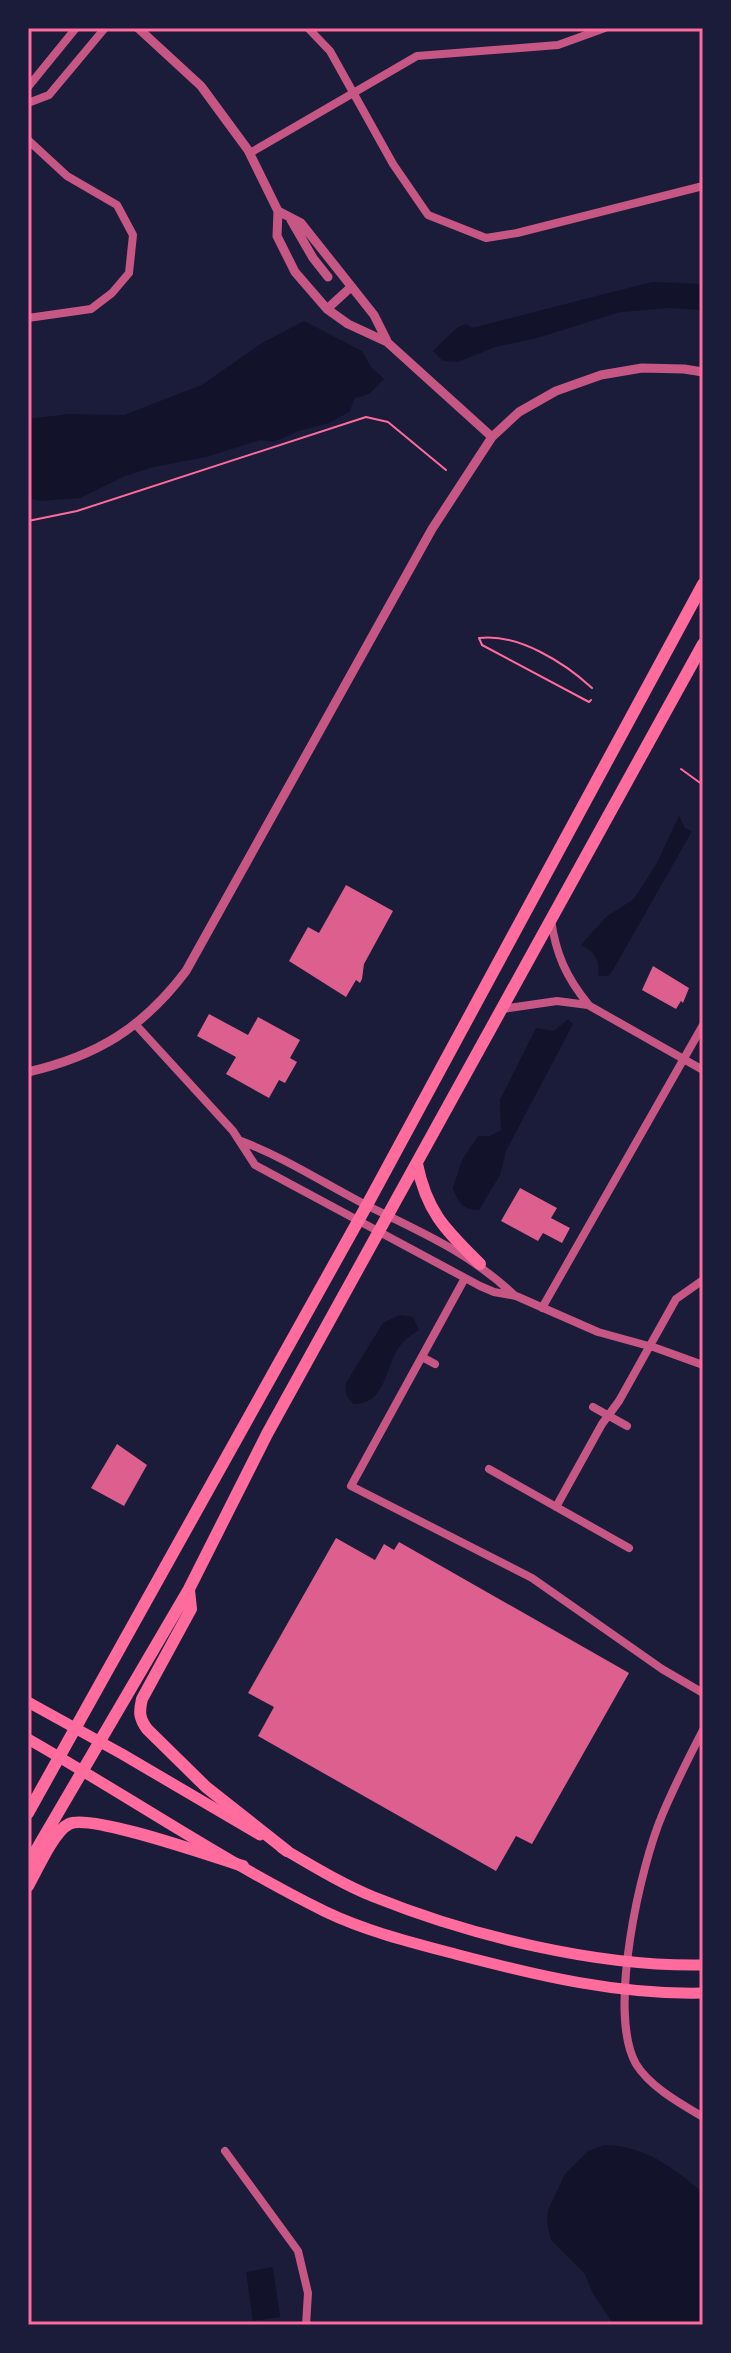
<svg xmlns="http://www.w3.org/2000/svg" width="731" height="2353" font-family="'Exo 2',sans-serif">
  <style>
    .water { fill: #12122b }
    .building { fill: #dd5f8e }
    .lines { fill: none; stroke-linecap: round; stroke-linejoin: round }
    .path { stroke: #ff6b9d; stroke-width: 2 }
    .minor { stroke: #c65784; stroke-width: 8 }
    .tertiary { stroke: #c65784; stroke-width: 9 }
    .secondary { stroke: #ff6b9d; stroke-width: 11 }
    .primary { stroke: #ff6b9d; stroke-width: 12 }
    .neatline { fill: none; stroke: #ff6b9d; stroke-width: 3 }
  </style>
  <rect width="100%" height="100%" fill="#1b1b3a"/>
  <path class="water" d="M 652,282 L 703,284 L 703,310 L 668,308 L 620,312 L 537,338 L 495,347 L 458,362 L 443,361 L 433,351 L 458,327 L 466,324 L 472,328 Z
    M 304,321 L 362,351 L 371,367 L 384,379 L 369,394 L 355,398 L 349,412 L 329,423 L 298,431 L 274,442 L 260,440 L 206,457 L 153,467 L 125,476 L 80,498 L 40,501 L 28,498 L 28,419 L 69,414 L 124,415 L 202,385 L 262,343 Z
    M 679,816 L 685,828 L 692,831 L 613,970 L 608,976 L 598,976 C 600,960 595,952 581,945 L 606,917 L 634,899 L 657,863 Z
    M 568,1019 L 573,1024 L 506,1151 L 500,1175 L 479,1210 C 464,1210 458,1203 453,1188 L 462,1160 L 478,1136 L 490,1136 L 501,1130 L 500,1100 L 536,1028 L 554,1031 Z
    M 400,1315 L 413,1317 L 419,1330 C 411,1335 404,1340 399,1347 C 385,1367 386,1404 354,1404 C 346,1398 345,1392 346,1383 L 383,1323 Z
    M 605,2145 C 645,2146 674,2168 703,2193 L 703,2325 L 614,2325 L 592,2292 L 585,2274 L 551,2240 L 547,2223 L 548,2210 L 565,2174 L 588,2151 Z
    M 273,2267 L 280,2317 L 253,2321 L 246,2272 Z"/>
  <path class="building" d="M 346,885 L 393,911 L 364,964 L 362,979 L 360,983 L 356,980 L 346,997 L 289,961 L 308,927 L 319,933 Z
    M 653,966 L 689,988 L 683,1003 L 681,1001 L 676,1009 L 642,990 Z
    M 209,1014 L 248,1035 L 258,1017 L 300,1040 L 290,1058 L 297,1062 L 285,1083 L 279,1080 L 269,1098 L 226,1074 L 236,1057 L 197,1036 Z
    M 520,1188 L 557,1208 L 551,1218 L 570,1228 L 562,1243 L 543,1233 L 538,1241 L 501,1221 Z
    M 117,1444 L 147,1465 L 124,1506 L 91,1488 Z
    M 336,1538 L 375,1560 L 384,1544 L 394,1550 L 399,1542 L 629,1673 L 532,1844 L 516,1836 L 496,1871 L 258,1736 L 274,1707 L 248,1693 Z"/>
  <g class="lines">
    <path class="path" d="M 28,521 L 77,511 L 366,417 L 388,422 L 446,470
      M 591,700 L 589,702 L 482,645 L 479,638 C 518,633 565,663 592,688
      M 681,769 L 703,785"/>
    <path class="minor" d="M 308,28 L 330,51 L 393,164 L 428,215 L 486,238 L 517,233 L 703,186
      M 28,87 L 76,28
      M 28,103 L 49,95 L 105,28
      M 28,140 L 67,176 L 117,205 L 133,235 L 129,273 L 112,293 L 91,309 L 28,318
      M 250,153 L 417,56 L 558,45 L 605,28
      M 551,920 C 556,954 566,977 588,1004
      M 502,1009 L 557,1001 L 588,1005 L 703,1070
      M 136,1025 L 233,1131 L 255,1165 L 480,1286 L 494,1292 L 516,1296 L 598,1332 L 656,1348 L 703,1365
      M 241,1141 C 286,1158 325,1184 368,1206 C 421,1232 470,1253 514,1295
      M 465,1278 L 351,1486 L 532,1578 L 662,1669 L 703,1693
      M 542,1308 L 703,1025
      M 422,1357 L 435,1364
      M 593,1407 L 627,1426
      M 489,1469 L 629,1548
      M 556,1507 L 602,1424 L 619,1401 L 676,1299 L 703,1280
      M 703,1730 C 689,1757 675,1785 663,1813 C 640,1866 607,2013 636,2064 C 650,2087 681,2104 703,2117
      M 225,2151 L 298,2251 L 308,2293 L 306,2325"/>
    <path class="tertiary" d="M 138,28 L 201,86 L 248,150 L 278,211 L 277,236 L 295,272 L 327,309 L 348,324 L 387,342 L 492,437
      M 278,211 L 301,223 L 374,315 L 387,341
      M 291,220 L 313,258 L 328,277
      M 327,309 L 351,287
      M 28,1072 C 97,1056 143,1028 186,971 L 432,529 L 492,437 L 519,412 L 556,391 L 601,375 L 642,368 L 684,369 L 703,372"/>
    <path class="secondary" d="M 28,1702 L 122,1754 L 260,1835
      M 28,1739 C 128,1796 223,1861 326,1912 C 368,1932 414,1943 459,1955 C 539,1976 619,1995 703,1993
      M 282,1848 C 311,1865 342,1884 374,1897 C 471,1936 598,1967 703,1965"/>
    <path class="primary" d="M 417,1164 C 427,1213 446,1230 480,1264
      M 189,1590 L 191,1609 L 142,1699 C 139,1712 139,1718 147,1729 L 206,1787 L 287,1851
      M 28,1813 L 367,1205 L 703,584
      M 28,1864 L 189,1589 L 267,1434 L 703,644
      M 28,1886 C 37,1870 54,1831 69,1824 C 90,1813 214,1857 243,1866"/>
  </g>
  <rect width="731" height="2353" fill="none" stroke="#1b1b3a" stroke-width="60"/>
  <rect x="30" y="30" width="671" height="2293" class="neatline"/>
</svg>
